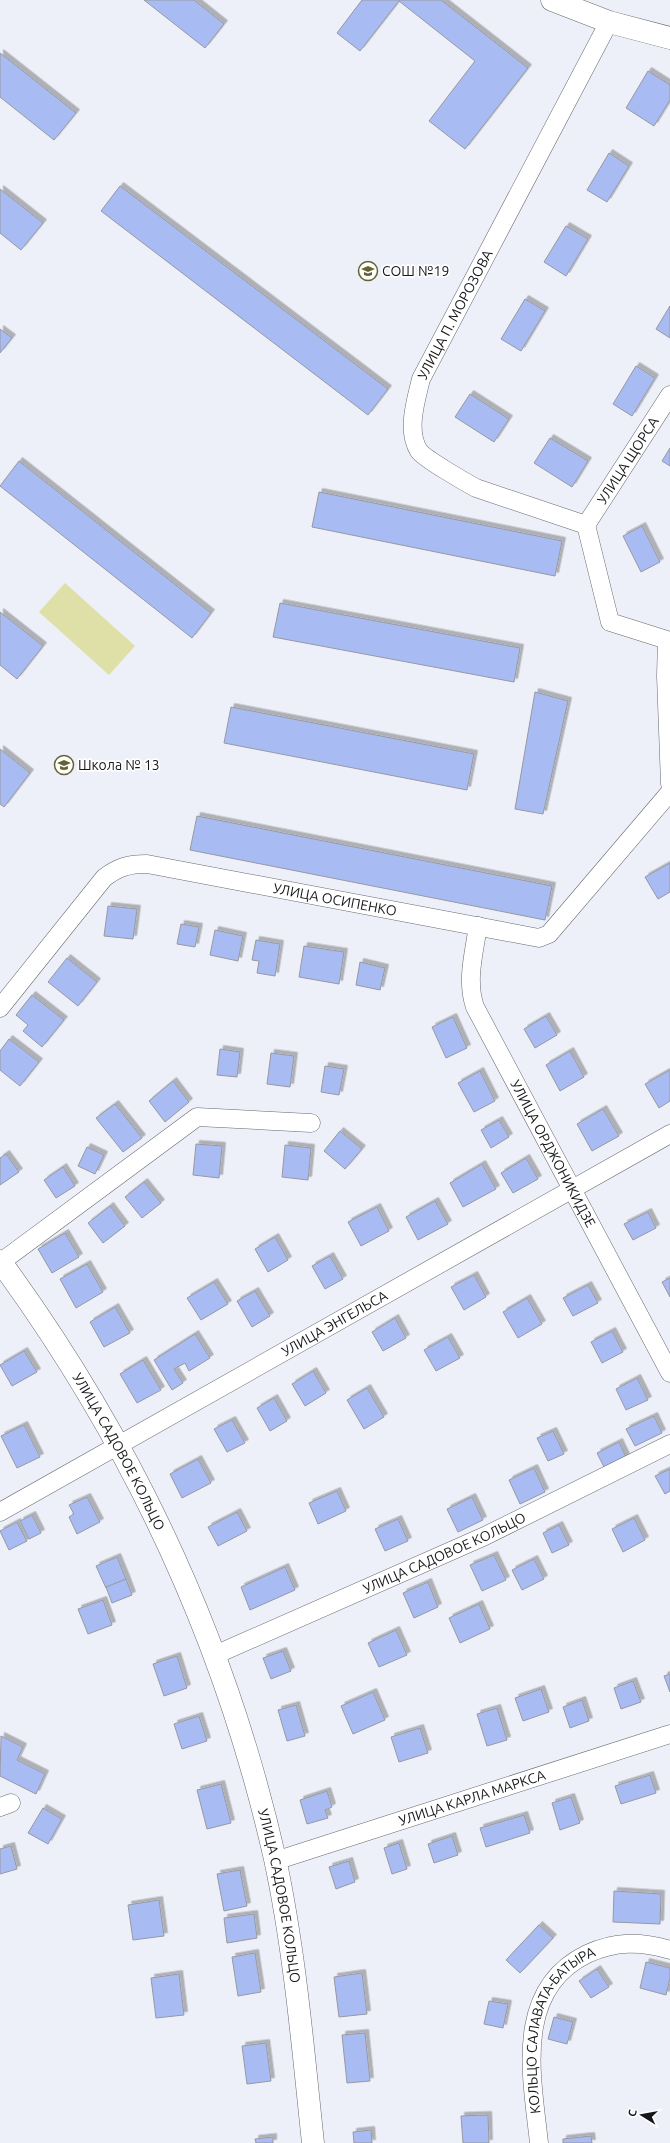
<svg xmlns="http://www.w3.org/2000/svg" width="670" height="2143" font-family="Ubuntu,sans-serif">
  <defs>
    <filter id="shadow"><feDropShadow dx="3.5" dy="-3.5" stdDeviation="0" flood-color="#0004"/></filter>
  </defs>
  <rect width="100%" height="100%" fill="#edf0f8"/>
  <polygon fill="#dee0a8" points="65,583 135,646 109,675 39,612"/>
  <g fill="#a8bbf3" stroke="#9799a1" filter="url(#shadow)">
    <polygon points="144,0 194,0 224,24 205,48"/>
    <polygon points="362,0 441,0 528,68 465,149 429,121 475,61 399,1 360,51 337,33"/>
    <polygon points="0,53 76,113 54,140 0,97"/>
    <polygon points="648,71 670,85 670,100 654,126 626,108"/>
    <polygon points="609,153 629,166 607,202 587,190"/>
    <polygon points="120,186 388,389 368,415 101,211"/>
    <polygon points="0,189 43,223 21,250 0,233"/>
    <polygon points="566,226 588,239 566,276 544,262"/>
    <polygon points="525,299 545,311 521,351 501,339"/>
    <polygon points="670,306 670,338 656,329"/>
    <polygon points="0,329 12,338 0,353"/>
    <polygon points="636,366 655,378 632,416 613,404"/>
    <polygon points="470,394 509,419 494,442 455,417"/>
    <polygon points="550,438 588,461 572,487 534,463"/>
    <polygon points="670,448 670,466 662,461"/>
    <polygon points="19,461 211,613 192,638 0,486"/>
    <polygon points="319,492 562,541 555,576 312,527"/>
    <polygon points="642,526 660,562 641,572 623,536"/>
    <polygon points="280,603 520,648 514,682 273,637"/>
    <polygon points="0,612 43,646 17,679 0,665"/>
    <polygon points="535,692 568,701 543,814 515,809"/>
    <polygon points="231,707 474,754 467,790 224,743"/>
    <polygon points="0,749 30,773 4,807 0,804"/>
    <polygon points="197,816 552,886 545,920 190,850"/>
    <polygon points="670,863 670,892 658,899 645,877"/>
    <polygon points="108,906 137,909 133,939 104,936"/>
    <polygon points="181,924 199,927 195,947 177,944"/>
    <polygon points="215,930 243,936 238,961 210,955"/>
    <polygon points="256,940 280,944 275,976 257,973 259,961 252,960"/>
    <polygon points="304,946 344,952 339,984 299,977"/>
    <polygon points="67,958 97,982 78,1006 48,982"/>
    <polygon points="360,962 385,968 380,990 356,985"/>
    <polygon points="32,995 64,1020 42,1047 23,1031 28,1025 16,1015"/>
    <polygon points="546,1016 557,1035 535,1048 524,1029"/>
    <polygon points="453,1017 467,1048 446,1058 432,1027"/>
    <polygon points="9,1039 39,1062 20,1086 0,1070 0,1051"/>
    <polygon points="220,1049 240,1052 237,1077 217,1075"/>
    <polygon points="570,1051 584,1077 560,1091 546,1065"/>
    <polygon points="271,1053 294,1056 290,1087 267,1084"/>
    <polygon points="325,1066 344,1069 339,1095 321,1092"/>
    <polygon points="670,1070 670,1101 659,1108 645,1084"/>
    <polygon points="480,1071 495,1101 474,1112 458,1083"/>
    <polygon points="173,1081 189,1102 165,1122 149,1101"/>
    <polygon points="115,1104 142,1138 123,1152 96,1118"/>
    <polygon points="603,1109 619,1136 592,1151 577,1124"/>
    <polygon points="499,1120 509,1137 491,1148 481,1130"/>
    <polygon points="340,1131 362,1149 345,1169 324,1151"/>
    <polygon points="196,1144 222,1146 219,1178 193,1175"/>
    <polygon points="285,1145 311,1148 308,1180 282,1177"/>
    <polygon points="87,1147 104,1155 95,1174 78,1166"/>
    <polygon points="6,1154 19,1172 0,1185 0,1158"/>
    <polygon points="526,1158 538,1179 513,1193 501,1173"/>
    <polygon points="482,1164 496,1189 463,1207 450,1183"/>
    <polygon points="63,1167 75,1186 56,1198 44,1180"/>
    <polygon points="144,1182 161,1203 142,1218 125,1197"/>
    <polygon points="435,1201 448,1224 418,1240 406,1217"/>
    <polygon points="110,1206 125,1226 103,1243 88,1223"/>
    <polygon points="377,1207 389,1231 361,1246 348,1222"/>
    <polygon points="648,1212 656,1228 633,1240 624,1224"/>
    <polygon points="65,1233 79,1257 52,1273 38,1249"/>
    <polygon points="275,1237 288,1260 268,1272 255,1249"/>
    <polygon points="330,1256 343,1279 325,1289 312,1266"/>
    <polygon points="87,1264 103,1292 76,1308 60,1279"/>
    <polygon points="474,1275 486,1297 464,1310 451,1287"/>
    <polygon points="670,1278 670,1297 662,1282"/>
    <polygon points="214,1282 228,1304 201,1320 187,1298"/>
    <polygon points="588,1285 598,1303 573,1316 563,1298"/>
    <polygon points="255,1291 270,1316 252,1327 237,1301"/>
    <polygon points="527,1298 542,1324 518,1338 503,1312"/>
    <polygon points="115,1307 130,1333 104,1347 90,1322"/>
    <polygon points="395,1318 406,1338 383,1351 372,1332"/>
    <polygon points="612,1331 623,1352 602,1363 591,1342"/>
    <polygon points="195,1334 210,1358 189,1371 185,1363 174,1369 183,1383 172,1390 154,1360"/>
    <polygon points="448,1337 460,1358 436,1371 424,1350"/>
    <polygon points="24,1351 37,1372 12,1386 0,1365"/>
    <polygon points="143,1360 161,1390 137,1403 120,1374"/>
    <polygon points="313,1371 326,1393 305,1406 292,1384"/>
    <polygon points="637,1378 648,1400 626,1410 616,1389"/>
    <polygon points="367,1388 384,1417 364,1429 347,1400"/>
    <polygon points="274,1398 287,1421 270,1431 257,1408"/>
    <polygon points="654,1416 662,1433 635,1446 626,1429"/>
    <polygon points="232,1420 245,1443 227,1452 214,1429"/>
    <polygon points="24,1425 40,1457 17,1468 1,1436"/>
    <polygon points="553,1431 564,1454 548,1461 537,1438"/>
    <polygon points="619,1442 626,1457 604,1467 597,1453"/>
    <polygon points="198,1459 211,1483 182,1498 170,1474"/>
    <polygon points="534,1468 545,1492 520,1504 509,1480"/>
    <polygon points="670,1469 670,1491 665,1494 655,1476"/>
    <polygon points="337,1491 346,1511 318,1524 309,1503"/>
    <polygon points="87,1497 100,1522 77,1534 69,1517 74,1514 69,1505"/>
    <polygon points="472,1497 483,1520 458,1532 447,1509"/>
    <polygon points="237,1512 247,1531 218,1546 208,1527"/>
    <polygon points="32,1515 41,1533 29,1539 20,1521"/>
    <polygon points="634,1518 645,1540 623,1552 612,1529"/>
    <polygon points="398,1519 408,1541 385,1551 375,1529"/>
    <polygon points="17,1522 27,1541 9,1550 0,1531"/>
    <polygon points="559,1525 569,1545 552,1553 543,1533"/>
    <polygon points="494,1555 506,1580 482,1591 470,1565"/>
    <polygon points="117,1557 126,1579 106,1588 96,1566"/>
    <polygon points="534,1559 544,1579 522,1590 512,1570"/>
    <polygon points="285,1567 295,1590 250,1610 241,1587"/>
    <polygon points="126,1579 132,1595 112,1603 106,1587"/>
    <polygon points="428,1582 438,1607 414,1618 403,1593"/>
    <polygon points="103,1600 112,1625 88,1634 78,1609"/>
    <polygon points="479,1604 490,1629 460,1643 449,1618"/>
    <polygon points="396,1630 407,1655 379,1667 368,1643"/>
    <polygon points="283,1651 291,1671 271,1679 263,1658"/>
    <polygon points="177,1656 187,1688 164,1696 153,1664"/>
    <polygon points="670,1674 670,1692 664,1676"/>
    <polygon points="633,1681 641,1702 621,1709 614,1688"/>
    <polygon points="541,1689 549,1712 523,1721 515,1698"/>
    <polygon points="373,1692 385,1720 353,1734 341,1706"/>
    <polygon points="582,1700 589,1721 570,1728 563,1707"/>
    <polygon points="296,1705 305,1736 287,1741 278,1710"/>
    <polygon points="497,1708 507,1740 487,1746 477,1714"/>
    <polygon points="199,1716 207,1741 182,1749 174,1724"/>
    <polygon points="420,1728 428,1753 399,1762 391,1737"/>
    <polygon points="1,1736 23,1747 17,1760 45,1774 36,1794 0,1776"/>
    <polygon points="650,1775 656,1793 621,1804 615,1786"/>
    <polygon points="221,1784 231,1823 207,1829 197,1790"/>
    <polygon points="327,1791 332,1807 325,1810 328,1818 307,1824 300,1800"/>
    <polygon points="571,1797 580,1823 560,1830 552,1803"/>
    <polygon points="43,1808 62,1819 48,1844 28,1833"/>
    <polygon points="524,1815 530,1833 486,1847 480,1828"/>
    <polygon points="452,1836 458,1855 434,1863 428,1844"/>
    <polygon points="399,1843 407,1869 392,1874 384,1848"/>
    <polygon points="11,1846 17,1869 0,1874 0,1849"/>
    <polygon points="349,1861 355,1882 336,1889 329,1867"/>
    <polygon points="240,1870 247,1906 224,1911 217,1874"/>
    <polygon points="614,1891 661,1894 660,1924 613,1922"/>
    <polygon points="159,1900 164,1936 133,1940 128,1905"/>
    <polygon points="254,1914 257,1938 227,1943 224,1918"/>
    <polygon points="539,1925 553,1938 520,1973 506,1960"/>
    <polygon points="255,1953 261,1992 238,1996 232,1957"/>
    <polygon points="646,1962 670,1968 670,1978 666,1995 640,1988"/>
    <polygon points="597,1969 609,1987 591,1998 579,1981"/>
    <polygon points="362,1973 367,2014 339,2017 334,1977"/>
    <polygon points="179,1974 184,2015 156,2018 151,1978"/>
    <polygon points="489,2001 508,2004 503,2028 484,2024"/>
    <polygon points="554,2017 573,2022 567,2044 548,2039"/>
    <polygon points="365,2033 370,2081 347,2083 342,2035"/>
    <polygon points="266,2043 271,2081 247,2084 242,2046"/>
    <polygon points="488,2115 489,2143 463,2143 461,2116"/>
    <polygon points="371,2130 372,2143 354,2143 353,2132"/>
    <polygon points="591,2136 592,2143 563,2143 563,2139"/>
    <polygon points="273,2137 273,2143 256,2143 255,2139"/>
  </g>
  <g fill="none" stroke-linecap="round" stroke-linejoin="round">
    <defs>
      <g id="street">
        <path id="s1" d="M586 525 476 488C465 482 425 459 419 451 406 431 416 400 421 379L609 22"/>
        <polyline points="586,525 610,622 667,640 666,676 670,784"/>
        <path id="s2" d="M586 525 670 395"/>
        <path id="s3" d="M478 926C474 953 466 981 475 1007L670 1373"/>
        <path id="s4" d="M0 1008 104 878C118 867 129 864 147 864L539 938 549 934 670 792"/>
        <polyline points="1,1262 197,1117 311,1123"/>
        <path id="s5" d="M0 1512 670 1134"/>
        <path id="s6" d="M215 1655 485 1536 670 1444"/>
        <polyline points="0,1807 11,1803"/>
        <path id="s7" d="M275 1861 670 1734"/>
        <path id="s8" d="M539 2143C532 2077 513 1990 587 1954 615 1941 641 1941 670 1950"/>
      </g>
      <g id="secondary">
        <polyline points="552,0 609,22 670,38"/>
        <path id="s9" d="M0 1261C132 1441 226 1642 275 1859 295 1952 303 2049 313 2143"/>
      </g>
    </defs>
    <use href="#street" stroke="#676970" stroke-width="19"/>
    <use href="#secondary" stroke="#676970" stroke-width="23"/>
    <use href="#street" stroke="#fff" stroke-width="18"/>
    <use href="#secondary" stroke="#fff" stroke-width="22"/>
  </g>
  <defs>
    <symbol id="school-ring" viewBox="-11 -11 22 22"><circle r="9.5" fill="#fff" stroke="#636431" stroke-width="1.5"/><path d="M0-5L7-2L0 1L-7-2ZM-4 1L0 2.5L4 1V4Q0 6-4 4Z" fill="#636431"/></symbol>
  </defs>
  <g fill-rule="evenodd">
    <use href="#school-ring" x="357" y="260" width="22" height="22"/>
    <use href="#school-ring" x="53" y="754" width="22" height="22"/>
  </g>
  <g text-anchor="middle" stroke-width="3.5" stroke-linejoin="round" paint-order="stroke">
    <g font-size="14" fill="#17181b" stroke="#fff" text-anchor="start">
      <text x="382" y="276">СОШ №19</text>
      <text x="78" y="770">Школа № 13</text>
    </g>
    <g font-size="14" fill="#17181b" stroke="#fff">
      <text dy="5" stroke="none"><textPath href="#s1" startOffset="331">УЛИЦА П. МОРОЗОВА</textPath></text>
      <text dy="5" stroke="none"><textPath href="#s2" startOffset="77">УЛИЦА ЩОРСА</textPath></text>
      <text dy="5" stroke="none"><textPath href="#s4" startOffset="404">УЛИЦА ОСИПЕНКО</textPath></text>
      <text dy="5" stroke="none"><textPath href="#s3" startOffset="248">УЛИЦА ОРДЖОНИКИДЗЕ</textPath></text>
      <text dy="5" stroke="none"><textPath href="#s5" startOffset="384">УЛИЦА ЭНГЕЛЬСА</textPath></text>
      <text dy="5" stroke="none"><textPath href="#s9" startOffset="225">УЛИЦА САДОВОЕ КОЛЬЦО</textPath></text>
      <text dy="5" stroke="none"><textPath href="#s6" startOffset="251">УЛИЦА САДОВОЕ КОЛЬЦО</textPath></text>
      <text dy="5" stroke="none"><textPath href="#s7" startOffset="207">УЛИЦА КАРЛА МАРКСА</textPath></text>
      <text dy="5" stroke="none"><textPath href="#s9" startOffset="700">УЛИЦА САДОВОЕ КОЛЬЦО</textPath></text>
      <text dy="5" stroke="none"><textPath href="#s8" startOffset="124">КОЛЬЦО САЛАВАТА-БАТЫРА</textPath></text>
    </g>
  </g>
  <g transform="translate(642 2115) rotate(281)" stroke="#ffffff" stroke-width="3" paint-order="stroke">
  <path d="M0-3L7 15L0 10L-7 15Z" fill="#17181b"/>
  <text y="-6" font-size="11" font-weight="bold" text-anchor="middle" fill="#17181b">С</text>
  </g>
</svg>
